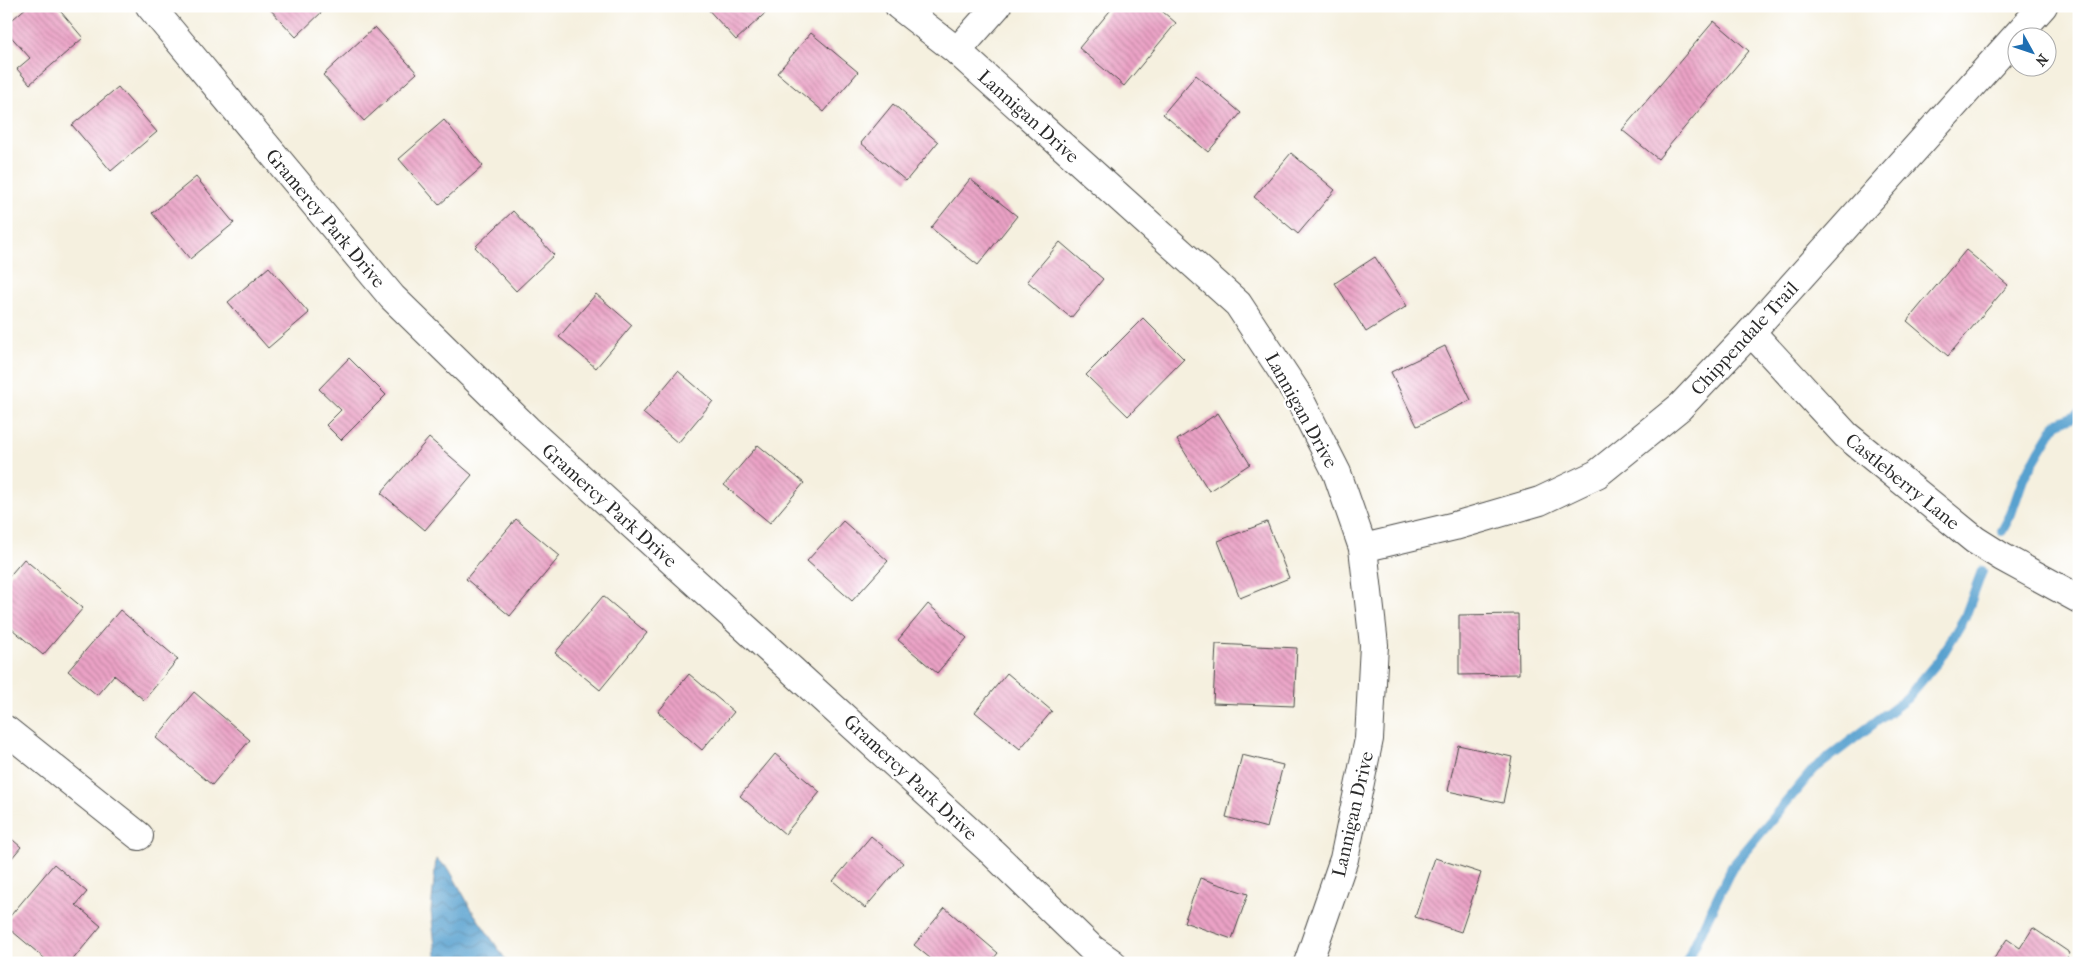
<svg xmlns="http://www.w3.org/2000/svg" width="2085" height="969" font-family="'IM FELL French Canon',serif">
  <defs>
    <pattern id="water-waves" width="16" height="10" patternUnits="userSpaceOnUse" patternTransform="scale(1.25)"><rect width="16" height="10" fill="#59a1cf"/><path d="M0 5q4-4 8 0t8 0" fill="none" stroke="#4a83a8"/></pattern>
    <pattern id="building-back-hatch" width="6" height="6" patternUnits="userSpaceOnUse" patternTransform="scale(1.25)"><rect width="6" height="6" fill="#eba2c6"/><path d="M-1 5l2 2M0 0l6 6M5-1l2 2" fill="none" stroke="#bf84a1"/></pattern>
  </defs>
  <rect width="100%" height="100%" fill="#fff"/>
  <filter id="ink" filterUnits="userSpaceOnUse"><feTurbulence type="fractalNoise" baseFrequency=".02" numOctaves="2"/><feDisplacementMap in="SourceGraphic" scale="10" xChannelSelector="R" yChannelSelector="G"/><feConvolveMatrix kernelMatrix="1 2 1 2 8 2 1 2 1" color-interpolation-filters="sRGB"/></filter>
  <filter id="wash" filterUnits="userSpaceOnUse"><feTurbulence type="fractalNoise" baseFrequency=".0096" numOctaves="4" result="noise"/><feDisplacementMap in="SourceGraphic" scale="20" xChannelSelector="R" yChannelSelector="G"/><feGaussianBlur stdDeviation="1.12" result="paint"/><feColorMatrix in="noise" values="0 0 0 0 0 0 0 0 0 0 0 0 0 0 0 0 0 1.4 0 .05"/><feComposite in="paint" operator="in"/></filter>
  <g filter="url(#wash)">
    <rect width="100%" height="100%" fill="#f5f0df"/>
    <polygon fill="url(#water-waves)" stroke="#42667d" points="436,859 449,869 473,912 508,963 437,963 431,911"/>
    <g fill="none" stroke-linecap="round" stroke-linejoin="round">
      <g stroke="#59a1cf" stroke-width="10">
        <polyline points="2002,531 2011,514 2023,479 2056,424 2079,414"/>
        <polyline points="1686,963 1732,867 1814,769 1907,698 1939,660 1965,617 1982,571"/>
      </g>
    </g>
    <g id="blocks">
      <g fill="url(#building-back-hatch)">
        <polygon points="28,6 56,6 83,38 30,84 17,69 30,58 6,31 6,25"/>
        <polygon points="267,6 328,6 296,37"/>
        <polygon points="705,6 773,6 736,40"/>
        <polygon points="1114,6 1156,6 1176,23 1124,86 1079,48"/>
        <polygon points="1714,21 1749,51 1658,159 1622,130"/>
        <polygon points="375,27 417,73 364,121 323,75"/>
        <polygon points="811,33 858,72 824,112 777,73"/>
        <polygon points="1196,75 1241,113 1208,152 1163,114"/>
        <polygon points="118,87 157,132 111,171 72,125"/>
        <polygon points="893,104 938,142 906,181 861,143"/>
        <polygon points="444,120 483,166 439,205 399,159"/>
        <polygon points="1291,153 1335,190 1298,234 1254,197"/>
        <polygon points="196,177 234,223 190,259 152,213"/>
        <polygon points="970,179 1017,216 978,265 931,228"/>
        <polygon points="513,211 554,255 516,291 475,247"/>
        <polygon points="1060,242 1103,279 1071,318 1027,281"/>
        <polygon points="1966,250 2008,285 1948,356 1907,321"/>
        <polygon points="1375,257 1407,306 1366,332 1335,283"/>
        <polygon points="269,267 309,313 268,348 228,302"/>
        <polygon points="596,294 632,325 596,368 559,337"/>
        <polygon points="1143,318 1184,359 1128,416 1086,375"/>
        <polygon points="1445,346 1471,400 1417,426 1391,372"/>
        <polygon points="349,358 386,395 341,440 326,425 341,410 319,389"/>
        <polygon points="678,371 713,401 678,443 643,413"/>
        <polygon points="1218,413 1250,464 1209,491 1177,440"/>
        <polygon points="429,438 472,475 425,530 381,493"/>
        <polygon points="758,445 804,483 770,523 724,485"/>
        <polygon points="516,519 560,556 510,616 466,579"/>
        <polygon points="843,521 888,561 852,601 807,561"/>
        <polygon points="1267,522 1289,578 1240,598 1218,541"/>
        <polygon points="24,559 83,608 43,655 6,624 6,580"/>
        <polygon points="603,596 647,633 600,690 555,653"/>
        <polygon points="928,604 967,638 937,673 898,640"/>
        <polygon points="120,610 178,659 144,700 114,675 97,695 68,671"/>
        <polygon points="1518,614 1519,674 1459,675 1459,615"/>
        <polygon points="1216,644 1297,648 1294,706 1213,703"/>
        <polygon points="1007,673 1052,711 1020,749 975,712"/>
        <polygon points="689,674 734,712 702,750 658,712"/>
        <polygon points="194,692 250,740 212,785 156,738"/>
        <polygon points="1458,745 1512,757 1503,803 1448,791"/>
        <polygon points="775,754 820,792 785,834 740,796"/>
        <polygon points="1242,755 1283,765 1267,828 1226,817"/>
        <polygon points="6,834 21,847 6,865"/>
        <polygon points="871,836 903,863 865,908 833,881"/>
        <polygon points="1435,858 1481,873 1461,932 1415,917"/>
        <polygon points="54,864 87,892 76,905 101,926 70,963 50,963 6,926 6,921"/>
        <polygon points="1200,878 1248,894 1232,939 1184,922"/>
        <polygon points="945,908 998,953 990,963 936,963 914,945"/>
        <polygon points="2033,928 2070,953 2064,963 1991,963 2007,939 2020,948"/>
      </g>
    </g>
  </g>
  <g filter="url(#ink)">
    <use href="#blocks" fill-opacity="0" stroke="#494946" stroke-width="1"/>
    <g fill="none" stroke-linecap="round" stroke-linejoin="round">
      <defs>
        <g id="street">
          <polyline points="150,6 392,297 527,429 993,853 1092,949 1112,963"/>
          <polyline points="899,6 957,51 1238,304 1296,392 1337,473 1363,548 1374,645 1369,739 1344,859 1308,963"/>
          <polyline points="957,51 997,6"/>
          <polyline points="1751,332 1846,435 1975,540 2002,557 2079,599"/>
          <polyline points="1363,548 1455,526 1540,501 1597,474 1680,407 1751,332 2043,6"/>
          <polyline points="6,730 139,836"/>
        </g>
      </defs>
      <use href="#street" stroke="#494946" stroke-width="30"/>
      <use href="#street" stroke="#fff" stroke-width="28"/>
    </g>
  </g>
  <g text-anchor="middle" stroke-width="5" stroke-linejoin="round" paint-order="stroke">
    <g font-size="19" fill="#2b2b2b" stroke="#fff">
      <text transform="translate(1029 116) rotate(42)" y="7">Lannigan Drive</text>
      <text transform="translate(326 218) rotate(50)" y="7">Gramercy Park Drive</text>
      <text transform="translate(1744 338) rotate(-47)" y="7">Chippendale Trail</text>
      <text transform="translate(1302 410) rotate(61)" y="7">Lannigan Drive</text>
      <text transform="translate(1903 481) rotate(39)" y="7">Castleberry Lane</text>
      <text transform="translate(610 505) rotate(42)" y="7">Gramercy Park Drive</text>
      <text transform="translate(911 777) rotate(43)" y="7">Gramercy Park Drive</text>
      <text transform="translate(1352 814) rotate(-77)" y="7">Lannigan Drive</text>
    </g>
  </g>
  <rect width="2085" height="969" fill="none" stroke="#fff" stroke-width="25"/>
  <g transform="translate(2032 52) rotate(130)"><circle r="24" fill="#ffffff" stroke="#aaaaaa"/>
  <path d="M0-4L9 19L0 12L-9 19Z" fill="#1f6fb2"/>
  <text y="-8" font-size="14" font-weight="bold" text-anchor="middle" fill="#2b2b2b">N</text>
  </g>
</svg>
